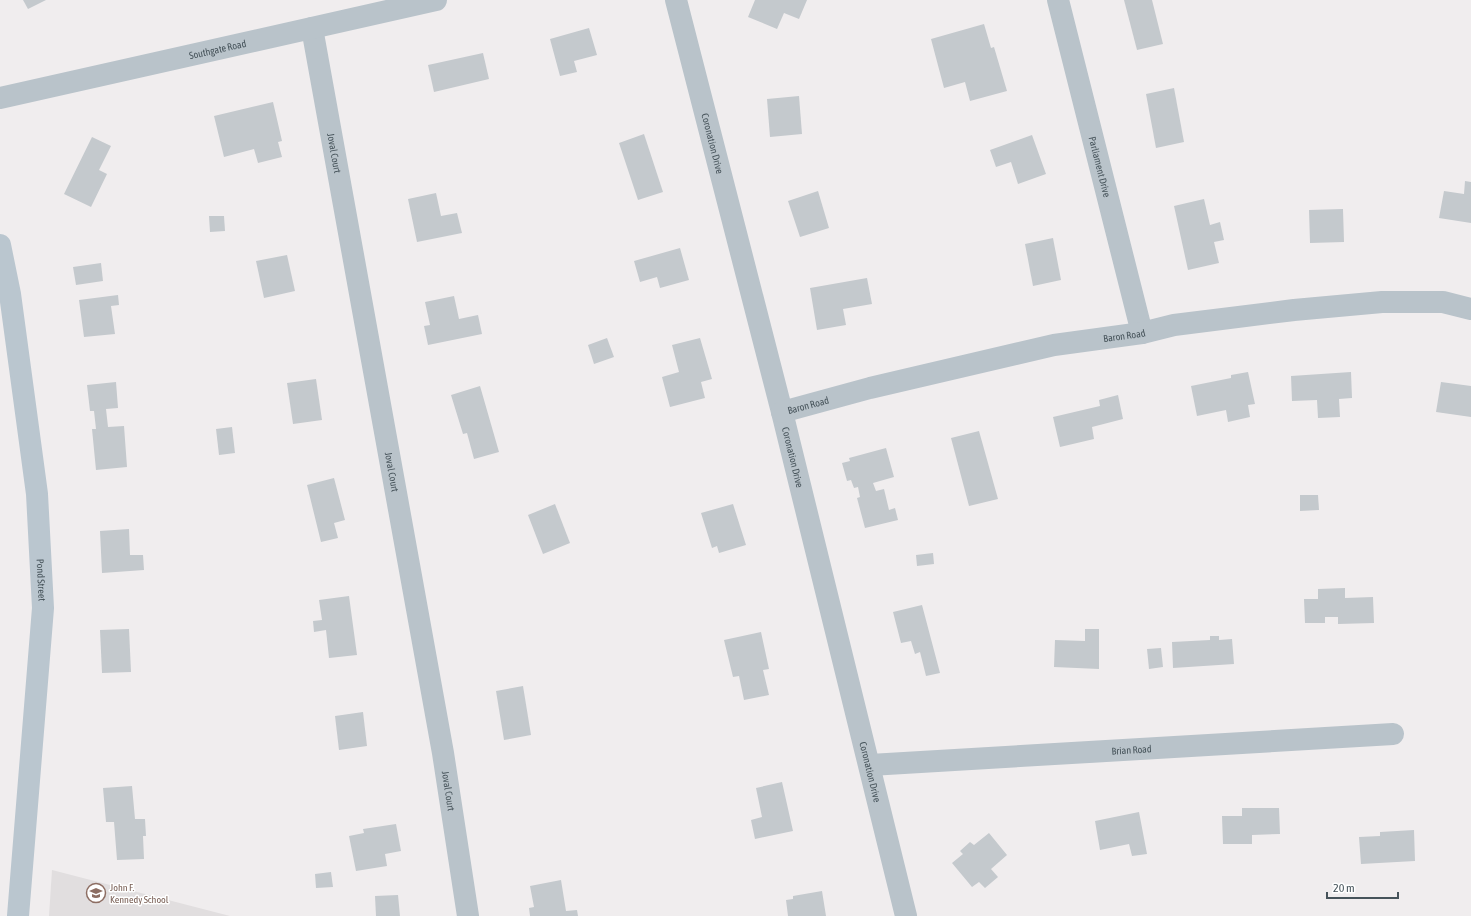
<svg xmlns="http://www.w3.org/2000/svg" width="1471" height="916" font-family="'Asap Condensed',sans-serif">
  <rect width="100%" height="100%" fill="#f0edee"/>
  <polygon fill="#e1dedf" points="52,870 230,916 49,916"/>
  <g fill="#c4c9cd">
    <polygon points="23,0 46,0 28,9"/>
    <polygon points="755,0 807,0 799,19 784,13 777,29 748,17"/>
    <polygon points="1124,0 1152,0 1163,44 1137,50"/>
    <polygon points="984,24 991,48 994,47 1007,91 970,101 965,82 944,88 931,39"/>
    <polygon points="589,28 597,55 574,61 577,72 560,76 550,39"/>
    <polygon points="483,53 489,79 434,92 428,65"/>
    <polygon points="1174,88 1184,142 1156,148 1146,94"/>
    <polygon points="799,96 802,134 770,137 767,99"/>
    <polygon points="273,102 282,141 278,142 282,157 258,163 254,149 224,157 214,116"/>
    <polygon points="644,134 663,192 638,200 619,143"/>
    <polygon points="1032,135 1046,174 1018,184 1011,162 996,167 990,150"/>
    <polygon points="92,137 111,146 99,170 107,174 91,207 64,194"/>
    <polygon points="1465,181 1471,182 1471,223 1439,218 1444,191 1464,194"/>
    <polygon points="818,191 829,228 800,237 788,201"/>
    <polygon points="436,193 441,216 457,213 462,233 417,242 408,199"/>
    <polygon points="1204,199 1210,225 1220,222 1224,240 1214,242 1219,263 1188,270 1174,206"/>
    <polygon points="1343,209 1344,242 1310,243 1309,210"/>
    <polygon points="209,216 224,216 225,231 210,232"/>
    <polygon points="1053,238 1061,280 1033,286 1025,244"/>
    <polygon points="680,248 689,280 660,288 657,277 640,282 634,261"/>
    <polygon points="287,255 295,291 264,298 256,261"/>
    <polygon points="101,263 103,281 76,285 73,267"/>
    <polygon points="867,278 872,304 843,309 846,325 817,330 810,288"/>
    <polygon points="118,295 119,305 111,306 115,334 84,337 79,300"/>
    <polygon points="454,296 459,319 478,315 482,334 428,345 424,326 430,325 425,302"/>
    <polygon points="607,338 614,357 594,364 588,345"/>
    <polygon points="700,338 712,379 701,382 705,398 670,407 662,377 679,372 672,345"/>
    <polygon points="1248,372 1255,404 1248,405 1250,417 1228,422 1226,410 1197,416 1191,386 1231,378 1231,375"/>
    <polygon points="1351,372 1352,398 1339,399 1340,417 1318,418 1317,400 1292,401 1291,376"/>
    <polygon points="316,379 322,420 293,424 287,383"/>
    <polygon points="116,382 118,408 106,409 108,427 124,426 127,467 96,470 92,429 96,429 94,411 90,411 87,385"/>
    <polygon points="1441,382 1471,386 1471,417 1436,412"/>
    <polygon points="480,386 499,452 474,459 467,433 463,434 451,395"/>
    <polygon points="1118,395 1123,419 1092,427 1094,439 1060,447 1053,417 1100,406 1099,400"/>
    <polygon points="232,427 235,453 219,455 216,429"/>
    <polygon points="979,431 998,499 969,506 951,438"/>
    <polygon points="886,448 894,477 873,483 876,491 884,489 889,510 895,508 898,520 865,528 857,498 860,497 858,487 854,488 851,480 847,481 842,463 850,461 849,458"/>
    <polygon points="334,478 345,520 334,523 338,538 321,542 307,485"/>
    <polygon points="1300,495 1318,495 1319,510 1300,511"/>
    <polygon points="555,504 570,543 543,554 528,515"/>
    <polygon points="733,504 746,545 719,553 717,546 712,548 701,513"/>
    <polygon points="129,529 130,555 143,555 144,570 102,573 100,531"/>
    <polygon points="933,553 934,564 917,566 916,555"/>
    <polygon points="1345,588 1345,598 1373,597 1374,623 1338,624 1338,617 1325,617 1325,623 1305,623 1304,599 1318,599 1318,589"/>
    <polygon points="349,596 357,655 329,658 326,630 314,632 313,621 322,620 319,600"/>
    <polygon points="922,605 940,673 926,676 920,652 915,654 911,641 901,643 893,612"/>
    <polygon points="129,629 131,672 102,673 100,630"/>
    <polygon points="1085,629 1099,629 1099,669 1054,667 1055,640 1085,641"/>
    <polygon points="761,632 769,669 763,670 769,695 744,700 739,676 733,677 724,640"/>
    <polygon points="1210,636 1219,636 1219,640 1232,639 1234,664 1173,668 1172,642 1210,640"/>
    <polygon points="1161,648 1163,667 1149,669 1147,649"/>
    <polygon points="523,686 531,735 504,740 496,691"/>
    <polygon points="363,712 367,746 339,750 335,716"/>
    <polygon points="782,782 793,831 755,839 751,820 762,817 756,788"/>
    <polygon points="132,786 135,819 145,819 146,836 143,836 144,859 117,860 114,822 106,822 103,788"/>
    <polygon points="1242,808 1279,808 1280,834 1252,835 1252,844 1223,844 1222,816 1242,816"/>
    <polygon points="1139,812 1147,854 1132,856 1129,844 1100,850 1095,821"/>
    <polygon points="396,824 401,851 385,854 387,866 356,871 349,836 364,833 363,829"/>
    <polygon points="1414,830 1415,861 1361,864 1359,837 1380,836 1380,832"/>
    <polygon points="989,833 1007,855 991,869 998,877 985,888 979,882 972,887 952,863 963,854 960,851 970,842 974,845"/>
    <polygon points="331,872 333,887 316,888 315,874"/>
    <polygon points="561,880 566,911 577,910 578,916 530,916 529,908 534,907 530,886"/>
    <polygon points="822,891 826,916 788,916 786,900 793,899 793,896"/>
    <polygon points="398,895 400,916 376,916 375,896"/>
  </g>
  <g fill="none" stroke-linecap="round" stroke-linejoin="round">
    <g stroke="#b9c3ca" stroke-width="22">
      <path id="s1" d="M676 0 782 412 906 916"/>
      <path id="s2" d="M1058 0 1142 333"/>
      <path id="s3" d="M312 28 443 753 468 916"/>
      <path id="s4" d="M0 98 436 0"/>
      <path id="s5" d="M782 412 870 388 1054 345 1142 333 1174 325 1294 310 1382 302H1443L1471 309"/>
      <path id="s6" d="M870 765 1393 734"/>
    </g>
    <path stroke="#bac6cf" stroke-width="22" id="s7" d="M0 245 10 294 37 494 43 608 18 916"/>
  </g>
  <defs>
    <symbol id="school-ring" viewBox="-11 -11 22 22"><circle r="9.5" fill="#fff" stroke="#8d6e63" stroke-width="1.5"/><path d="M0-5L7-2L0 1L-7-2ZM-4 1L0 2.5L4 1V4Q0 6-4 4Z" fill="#8d6e63"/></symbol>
  </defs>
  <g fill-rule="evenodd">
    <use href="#school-ring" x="85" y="882" width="22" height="22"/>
  </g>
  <g text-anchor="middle" stroke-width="3" stroke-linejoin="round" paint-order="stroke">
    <g font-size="10" fill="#46535a" stroke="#fff">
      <text dy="4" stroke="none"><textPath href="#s4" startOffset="223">Southgate Road</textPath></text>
      <text dy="4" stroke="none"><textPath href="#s1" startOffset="148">Coronation Drive</textPath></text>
      <text dy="4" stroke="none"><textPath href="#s3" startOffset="127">Joval Court</textPath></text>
      <text dy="4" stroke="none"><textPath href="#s2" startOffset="172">Parliament Drive</textPath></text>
      <text dy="4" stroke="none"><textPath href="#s5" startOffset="351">Baron Road</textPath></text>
      <text dy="4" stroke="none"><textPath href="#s5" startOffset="27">Baron Road</textPath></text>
      <text dy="4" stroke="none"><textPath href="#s1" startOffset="472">Coronation Drive</textPath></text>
      <text dy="4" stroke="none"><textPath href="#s3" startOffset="451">Joval Court</textPath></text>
      <text dy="4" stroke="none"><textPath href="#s7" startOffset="338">Pond Street</textPath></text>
      <text dy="4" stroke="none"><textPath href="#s6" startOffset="262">Brian Road</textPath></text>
      <text dy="4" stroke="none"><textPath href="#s1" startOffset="796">Coronation Drive</textPath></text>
      <text dy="4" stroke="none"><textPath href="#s3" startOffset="775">Joval Court</textPath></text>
    </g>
    <g font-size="10" fill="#785e54" stroke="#fff" text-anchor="start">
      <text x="110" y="891">John F.<tspan x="110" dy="12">Kennedy School</tspan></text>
    </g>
  </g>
  <path d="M1327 892v6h71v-6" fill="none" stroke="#46535a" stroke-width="2"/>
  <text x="1333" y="892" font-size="12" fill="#46535a" stroke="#ffffff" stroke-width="3" paint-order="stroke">20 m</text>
</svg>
